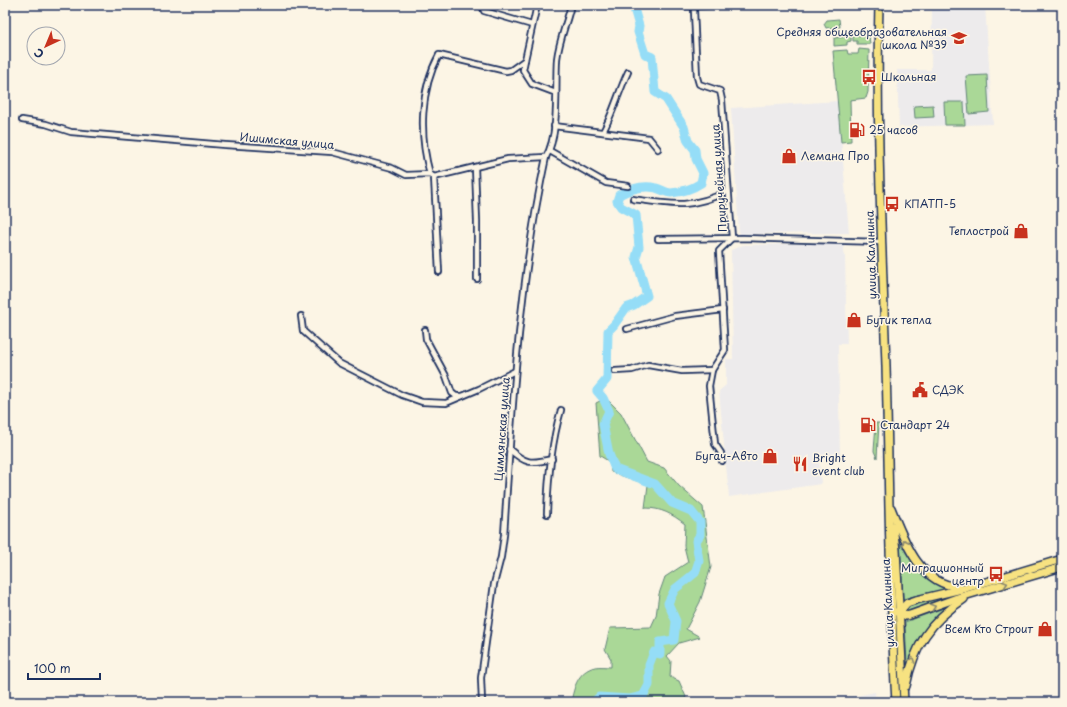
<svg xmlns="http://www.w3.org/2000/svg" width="1067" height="707" font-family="'Playpen Sans',sans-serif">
  <rect width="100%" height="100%" fill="#fcf5e5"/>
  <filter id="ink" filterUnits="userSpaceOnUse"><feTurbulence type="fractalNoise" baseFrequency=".025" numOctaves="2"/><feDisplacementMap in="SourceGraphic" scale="8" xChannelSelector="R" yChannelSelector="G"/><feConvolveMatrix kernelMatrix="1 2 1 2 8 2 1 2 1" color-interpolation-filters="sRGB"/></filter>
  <g filter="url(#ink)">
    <g fill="#edebec">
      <polygon points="932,5 985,5 993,124 899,127 897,70 931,70"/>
      <polygon points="838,101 849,233 739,234 731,108"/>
      <polygon points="843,243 845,257 847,344 838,344 840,458 819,459 821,484 729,497 719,391 726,385 726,359 733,359 731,250 743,245"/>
      <polygon points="875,692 876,702 830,702"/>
    </g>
    <g fill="#aad897" stroke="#62847a">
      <polygon points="839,19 840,27 826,28 824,24 827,20"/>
      <polygon points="853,35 869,36 870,44 857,44 857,41 853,41"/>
      <polygon points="851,36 851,41 847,42 847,45 834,46 834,38"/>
      <polygon points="859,49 869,50 868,92 866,98 850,100 851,141 841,142 833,51 847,50 848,54 858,54"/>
      <polygon points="987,75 989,112 969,114 966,76"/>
      <polygon points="944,102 964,102 965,125 945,125"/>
      <polygon points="933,105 934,117 915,118 914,106"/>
      <path d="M606 398 621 413 647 462 664 468 679 486 703 507 711 567 700 602 686 629 700 637 679 643 667 656 671 661 670 677 679 681 686 697 683 702H571C574 687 578 671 595 667 600 666 606 667 611 667V659L605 649 610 628 651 627 656 616 659 594 665 577 688 562 684 546 685 524C672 514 661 508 645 508L648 485 611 472 610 462 600 456 596 403Z"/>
      <polygon points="876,423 879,423 877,458 874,451"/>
      <path d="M900 543C912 564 923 579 945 589L903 599Z"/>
      <polygon points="963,592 908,611 906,610 908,606"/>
      <polygon points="944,608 918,639 907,663 905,622"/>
    </g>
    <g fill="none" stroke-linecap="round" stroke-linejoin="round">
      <path stroke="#95ddf7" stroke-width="9" d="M594 702 599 697 630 699 643 696 649 685V665L654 652 660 654V642L674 640 676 621 668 603 675 589 695 573 699 561 696 541 700 535V522L691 511 672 503 655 484 615 469 609 454 603 424 609 411 603 398 597 391 607 379 608 331 614 325 626 308 634 305 647 296 636 257 639 247 636 215 621 207 617 201 619 195C630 189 644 185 656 188 661 189 666 193 671 193 682 192 692 189 701 183L703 173 696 159 695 150 688 141 684 127 666 99 655 92 652 57 645 54 638 32 639 26 633 5"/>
      <defs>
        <g id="minor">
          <polyline points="482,5 484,11 532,25"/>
          <polyline points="709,5 695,6 694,10 697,77 699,84 720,91 722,100 732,238 719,251 725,350 712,370 709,386 715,444 721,453 722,461"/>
          <polyline points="660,6 695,6"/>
          <polyline points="525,60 537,5"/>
          <polyline points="22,120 46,124 71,132 225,145 332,152 392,168 406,175 430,174 434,177 508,159 546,157"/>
          <polyline points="554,126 649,138 658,149"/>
          <path d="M603 132C613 113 619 91 628 72"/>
          <polyline points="550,151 606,183 628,186"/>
          <polyline points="475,167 477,221 477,279"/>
          <path d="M430 174C419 135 420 90 439 55L506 71 511 70 525 60 523 70 532 84 556 93"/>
          <polyline points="434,177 439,272"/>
          <path d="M633 199C673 205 691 209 728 191"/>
          <polyline points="658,239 743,238 881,242"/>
          <polyline points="301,316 303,331 339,363 402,395 422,402 446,403 479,389 515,371"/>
          <polyline points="627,329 675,316 723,310"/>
          <polyline points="425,330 426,339 446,376 452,393 456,396 462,396"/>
          <polyline points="615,371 632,370 648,365 682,371 712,370"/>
          <path d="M509 449C526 464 530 464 552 459"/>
          <path d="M547 514C548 479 551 444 561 410"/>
          <path d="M482 702 481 678 494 584 501 557 504 535C512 409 519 282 546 157 560 132 555 88 557 59 559 41 567 22 571 5"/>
        </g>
        <g id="primary">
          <path d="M879 5C876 125 882 245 886 366 889 478 889 590 896 702"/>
          <path d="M891 508C904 540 919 584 959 587"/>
          <polyline points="893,526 896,550 904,702"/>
          <polyline points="900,611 907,603 916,600 966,588 1062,559"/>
          <polyline points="896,612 900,611 906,616 910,615 957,598 1062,567"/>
          <path d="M906 686C914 646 930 621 964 599"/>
        </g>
      </defs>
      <use href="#minor" stroke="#1b2f5e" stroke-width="8"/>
      <use href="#primary" stroke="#1b2f5e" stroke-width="10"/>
      <use href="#minor" stroke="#fcf5e5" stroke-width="4.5"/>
      <use href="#primary" stroke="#f7e281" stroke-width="7"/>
    </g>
    <defs><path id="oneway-chevron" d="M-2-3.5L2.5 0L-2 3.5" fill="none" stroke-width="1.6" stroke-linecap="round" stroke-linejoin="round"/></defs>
    <g stroke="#898870">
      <use href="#oneway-chevron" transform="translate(905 542) rotate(-116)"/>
      <use href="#oneway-chevron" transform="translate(1005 584) rotate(-17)"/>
      <use href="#oneway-chevron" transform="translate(933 607) rotate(-19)"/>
      <use href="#oneway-chevron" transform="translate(912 660) rotate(-70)"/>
    </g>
  </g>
  <defs>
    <symbol id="school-bare" viewBox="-9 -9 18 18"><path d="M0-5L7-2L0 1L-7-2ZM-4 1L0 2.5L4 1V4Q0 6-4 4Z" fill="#c8321e" stroke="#fcf5e5" stroke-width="2.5" paint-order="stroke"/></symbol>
    <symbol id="bus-bare" viewBox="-9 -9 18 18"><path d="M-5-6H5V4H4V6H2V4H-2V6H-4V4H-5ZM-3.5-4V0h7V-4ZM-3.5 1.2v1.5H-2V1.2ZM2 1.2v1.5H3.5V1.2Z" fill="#c8321e" stroke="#fcf5e5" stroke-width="2.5" paint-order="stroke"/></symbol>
    <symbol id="fuel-bare" viewBox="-9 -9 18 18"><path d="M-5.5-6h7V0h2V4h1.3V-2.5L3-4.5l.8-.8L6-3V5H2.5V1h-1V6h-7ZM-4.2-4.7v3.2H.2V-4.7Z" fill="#c8321e" stroke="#fcf5e5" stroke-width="2.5" paint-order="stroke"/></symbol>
    <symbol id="shop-bare" viewBox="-9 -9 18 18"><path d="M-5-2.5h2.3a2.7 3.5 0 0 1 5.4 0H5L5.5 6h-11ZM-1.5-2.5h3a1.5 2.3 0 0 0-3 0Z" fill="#c8321e" stroke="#fcf5e5" stroke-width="2.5" paint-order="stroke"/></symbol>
    <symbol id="civic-bare" viewBox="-9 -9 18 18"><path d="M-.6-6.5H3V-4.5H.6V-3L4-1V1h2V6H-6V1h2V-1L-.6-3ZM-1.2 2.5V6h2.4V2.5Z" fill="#c8321e" stroke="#fcf5e5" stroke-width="2.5" paint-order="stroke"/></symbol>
    <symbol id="restaurant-bare" viewBox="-9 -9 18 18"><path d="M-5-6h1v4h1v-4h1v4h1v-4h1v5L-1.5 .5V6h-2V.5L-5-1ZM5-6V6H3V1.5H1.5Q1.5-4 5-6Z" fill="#c8321e" stroke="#fcf5e5" stroke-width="2.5" paint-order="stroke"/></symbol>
  </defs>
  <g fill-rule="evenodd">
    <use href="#school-bare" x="948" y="27" width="22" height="22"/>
    <use href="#bus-bare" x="858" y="66" width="22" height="22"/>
    <use href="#fuel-bare" x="846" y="119" width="22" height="22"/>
    <use href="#shop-bare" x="778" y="145" width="22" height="22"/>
    <use href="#bus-bare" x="881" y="193" width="22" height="22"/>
    <use href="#shop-bare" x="1010" y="220" width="22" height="22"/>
    <use href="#shop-bare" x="843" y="309" width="22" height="22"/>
    <use href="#civic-bare" x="909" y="379" width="22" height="22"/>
    <use href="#fuel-bare" x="857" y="414" width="22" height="22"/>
    <use href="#shop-bare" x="759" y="445" width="22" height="22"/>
    <use href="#restaurant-bare" x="789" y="453" width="22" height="22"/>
    <use href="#bus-bare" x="985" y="563" width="22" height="22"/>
    <use href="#shop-bare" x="1034" y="618" width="22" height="22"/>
  </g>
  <g text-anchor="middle" stroke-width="3" stroke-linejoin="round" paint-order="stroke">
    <g font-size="11" fill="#1b2f5e" stroke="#fcf5e5" text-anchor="start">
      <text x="947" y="36" text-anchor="end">Средняя общеобразовательная<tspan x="947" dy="13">школа №39</tspan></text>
      <text x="881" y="81">Школьная</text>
      <text x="869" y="134">25 часов</text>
      <text x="801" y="160">Лемана Про</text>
      <text x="904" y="208">КПАТП-5</text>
      <text x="1009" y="235" text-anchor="end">Теплострой</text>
      <text x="866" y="324">Бутик тепла</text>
      <text x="932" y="394">СДЭК</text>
      <text x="880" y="429">Стандарт 24</text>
      <text x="758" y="460" text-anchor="end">Бугач-Авто</text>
      <text x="812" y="462">Bright<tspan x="812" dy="13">event club</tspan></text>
      <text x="984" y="572" text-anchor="end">Миграционный<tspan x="984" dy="13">центр</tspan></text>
      <text x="1033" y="633" text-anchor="end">Всем Кто Строит</text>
    </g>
    <g font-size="11" fill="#1b2f5e" stroke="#fcf5e5">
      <text transform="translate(287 141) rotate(5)" y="4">Ишимская улица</text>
      <text transform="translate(719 178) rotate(-94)" y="4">Приручейная улица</text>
      <text transform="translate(871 255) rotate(-92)" y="4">улица Калинина</text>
      <text transform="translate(502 429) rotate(-86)" y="4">Цимлянская улица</text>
      <text transform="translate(888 603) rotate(-93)" y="4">улица Калинина</text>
    </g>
  </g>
  <rect width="1067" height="707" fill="none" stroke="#fcf5e5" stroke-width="20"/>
  <rect x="10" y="10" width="1047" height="687" fill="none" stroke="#1b2f5e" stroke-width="1.5" filter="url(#ink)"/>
  <g transform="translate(46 46) rotate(224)"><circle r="19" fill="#fcf5e5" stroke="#a2a6af"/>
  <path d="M0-3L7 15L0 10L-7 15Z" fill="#c8321e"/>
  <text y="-6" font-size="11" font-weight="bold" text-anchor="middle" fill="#1b2f5e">С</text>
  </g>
  <path d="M28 673v6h72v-6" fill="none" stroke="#1b2f5e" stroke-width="2"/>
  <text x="34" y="673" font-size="12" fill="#1b2f5e" stroke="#fcf5e5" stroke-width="3" paint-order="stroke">100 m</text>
</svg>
